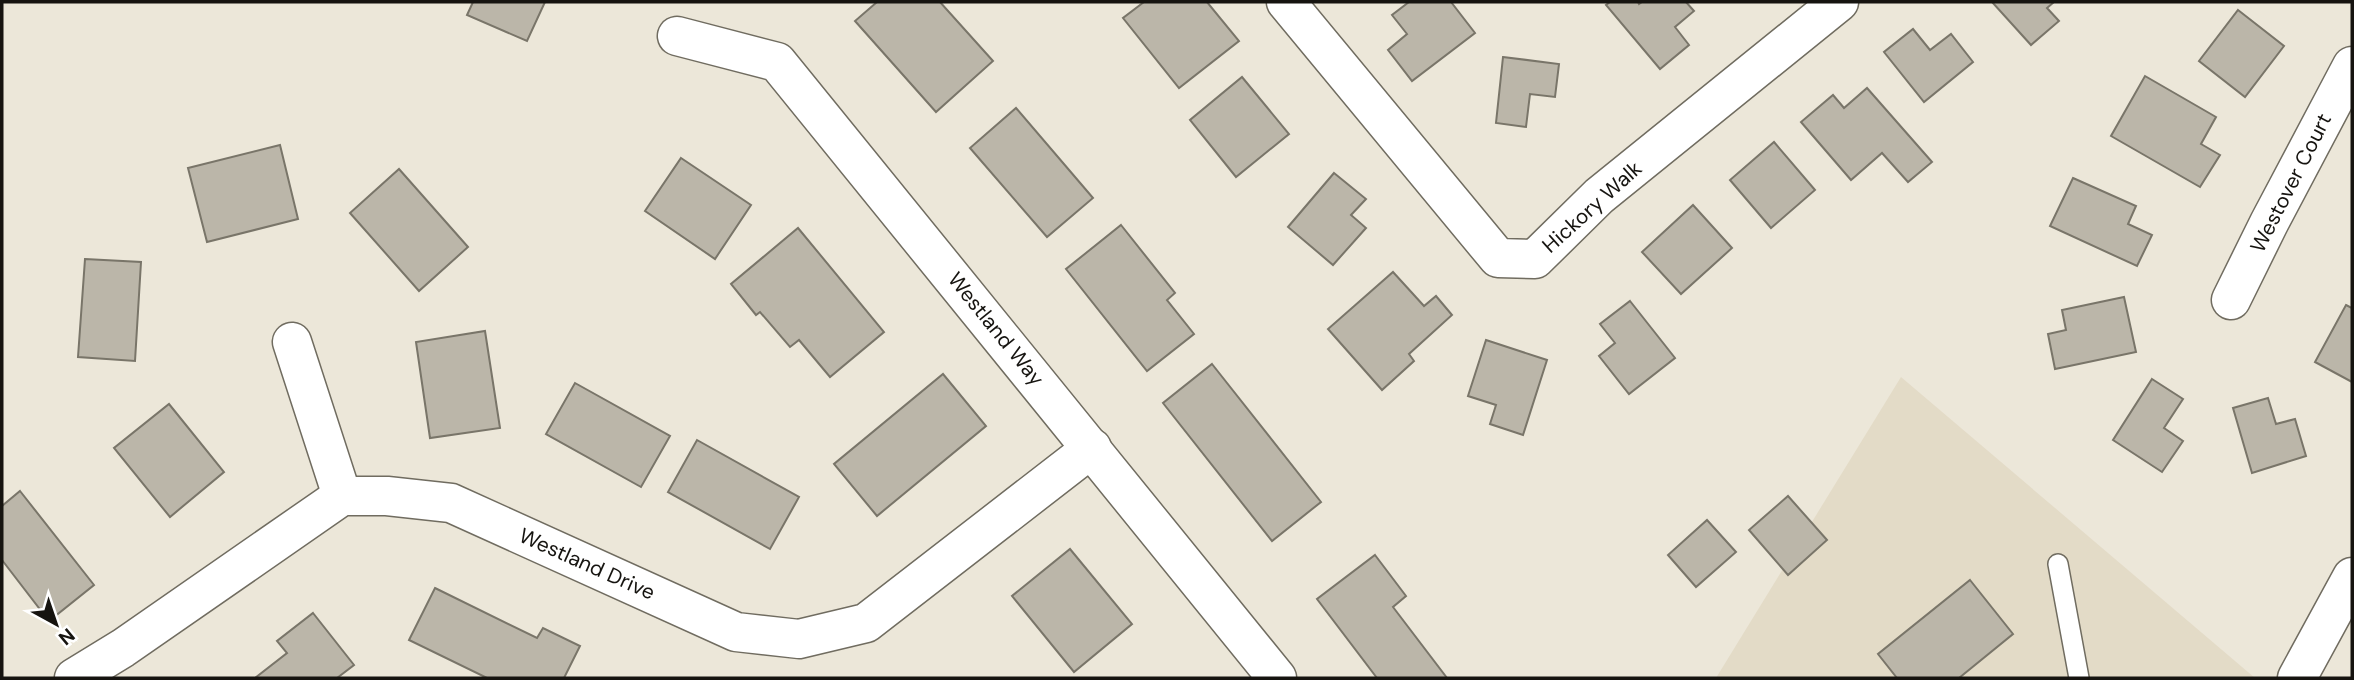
<svg xmlns="http://www.w3.org/2000/svg" width="2354" height="680" font-family="'DM Sans',sans-serif">
  <rect width="100%" height="100%" fill="#ece7d9"/>
  <polygon fill="#e3dbc7" points="1901,377 2255,678 1716,678"/>
  <g fill="#bbb6a9" stroke="#797569" stroke-width="2">
    <polygon points="473,2 545,2 527,41 467,15"/>
    <polygon points="877,2 940,2 993,61 936,112 855,21"/>
    <polygon points="1144,2 1207,2 1239,41 1179,88 1123,18"/>
    <polygon points="1409,2 1451,2 1475,33 1412,81 1388,50 1407,34 1392,15"/>
    <polygon points="1610,2 1638,2 1639,4 1642,2 1686,2 1694,11 1675,27 1689,45 1660,69 1606,5"/>
    <polygon points="1992,2 2054,2 2047,8 2059,21 2031,45"/>
    <polygon points="2238,10 2284,46 2245,97 2199,61"/>
    <polygon points="1913,29 1930,50 1951,34 1973,62 1924,102 1884,52"/>
    <polygon points="1503,57 1559,64 1555,97 1530,94 1526,127 1496,123"/>
    <polygon points="2145,76 2216,117 2201,144 2220,155 2200,187 2111,136"/>
    <polygon points="1242,77 1289,134 1236,177 1190,120"/>
    <polygon points="1867,88 1932,162 1908,182 1882,153 1851,180 1801,122 1833,95 1844,108"/>
    <polygon points="1016,108 1093,198 1047,237 970,148"/>
    <polygon points="1774,142 1815,190 1771,228 1730,180"/>
    <polygon points="280,145 298,219 207,242 188,168"/>
    <polygon points="681,158 751,205 715,259 645,211"/>
    <polygon points="399,169 468,247 419,291 350,213"/>
    <polygon points="1334,173 1366,199 1351,215 1366,228 1333,265 1288,227"/>
    <polygon points="2073,178 2136,206 2128,224 2152,235 2137,266 2050,226"/>
    <polygon points="1693,205 1732,248 1681,294 1642,252"/>
    <polygon points="1121,225 1175,293 1167,300 1194,334 1147,371 1066,269"/>
    <polygon points="798,228 884,332 830,377 799,340 790,347 760,312 756,315 731,284"/>
    <polygon points="85,259 141,262 135,361 78,357"/>
    <polygon points="1393,272 1424,306 1436,296 1452,315 1409,354 1414,361 1382,390 1328,329"/>
    <polygon points="2124,297 2136,352 2055,369 2048,334 2066,330 2062,310"/>
    <polygon points="1630,301 1675,358 1629,394 1599,356 1615,343 1600,324"/>
    <polygon points="2346,305 2352,308 2352,382 2315,362"/>
    <polygon points="485,331 500,428 430,438 416,342"/>
    <polygon points="1486,340 1547,360 1523,435 1490,424 1496,405 1468,396"/>
    <polygon points="1212,364 1321,502 1272,541 1163,403"/>
    <polygon points="943,374 986,426 877,516 834,464"/>
    <polygon points="2152,379 2183,399 2164,428 2183,441 2162,472 2113,440"/>
    <polygon points="575,383 670,436 641,487 546,434"/>
    <polygon points="2268,398 2276,424 2295,419 2306,456 2252,473 2233,408"/>
    <polygon points="169,404 224,472 170,517 114,448"/>
    <polygon points="697,440 799,497 770,549 668,492"/>
    <polygon points="20,491 94,585 49,621 2,560 2,506"/>
    <polygon points="1788,496 1827,540 1788,575 1749,530"/>
    <polygon points="1707,520 1736,552 1696,587 1668,555"/>
    <polygon points="1070,549 1132,624 1074,672 1012,596"/>
    <polygon points="1375,555 1406,596 1393,607 1447,678 1377,678 1317,599"/>
    <polygon points="1970,580 2013,634 1959,678 1897,678 1878,654"/>
    <polygon points="435,588 537,638 543,628 580,646 564,678 487,678 409,640"/>
    <polygon points="313,613 354,665 337,678 255,678 287,653 277,641"/>
  </g>
  <g fill="none" stroke-linecap="round" stroke-linejoin="round">
    <defs>
      <polyline id="service" points="2058,564 2079,678"/>
      <g id="minor">
        <polyline points="1286,2 1498,258 1535,259 1599,196 1839,2"/>
        <polyline points="677,36 777,62 1277,678"/>
        <polyline points="2231,300 2269,223 2352,66"/>
        <polyline points="292,342 342,496"/>
        <polyline points="74,678 123,648 342,496 387,496 451,503 736,632 799,639 866,623 1092,448"/>
        <polyline points="2297,678 2352,577"/>
      </g>
    </defs>
    <use href="#service" stroke="#706c60" stroke-width="22"/>
    <use href="#minor" stroke="#706c60" stroke-width="41"/>
    <use href="#service" stroke="#fff" stroke-width="19"/>
    <use href="#minor" stroke="#fff" stroke-width="38"/>
  </g>
  <g text-anchor="middle" stroke-width="5" stroke-linejoin="round" paint-order="stroke">
    <g font-size="21" fill="#161410" stroke="#fff">
      <text transform="translate(2291 183) rotate(-63)" y="7">Westover Court</text>
      <text transform="translate(1592 207) rotate(-42)" y="7">Hickory Walk</text>
      <text transform="translate(996 329) rotate(51)" y="7">Westland Way</text>
      <text transform="translate(587 564) rotate(24)" y="7">Westland Drive</text>
    </g>
  </g>
  <rect width="2354" height="680" fill="none" stroke="#161410" stroke-width="7"/>
  <g transform="translate(56 624) rotate(140)" stroke="#ffffff" stroke-width="5" paint-order="stroke">
  <path d="M0-5L12 26L0 18L-12 26Z" fill="#161410"/>
  <text y="-10" font-size="19" font-weight="bold" text-anchor="middle" fill="#161410">N</text>
  </g>
</svg>
